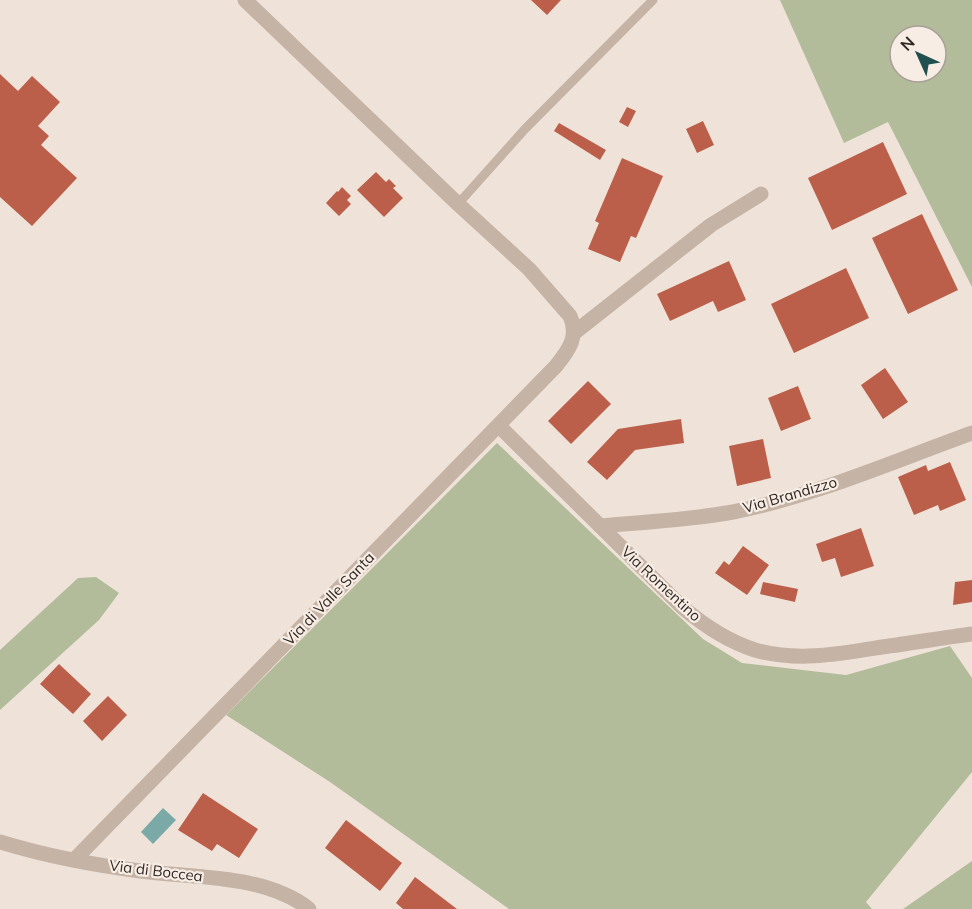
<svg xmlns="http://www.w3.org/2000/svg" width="972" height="909" font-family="Mulish,sans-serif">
  <rect width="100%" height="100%" fill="#efe3d9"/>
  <g fill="#b3bc9a" fill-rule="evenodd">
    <path d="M780 0H972V287L888 122 844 143ZM900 36H936V72H900Z"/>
    <polygon points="497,443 703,639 742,663 846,675 950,646 972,678 972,772 866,902 872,909 509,909 330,782 226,715"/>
    <polygon points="96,577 119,593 99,620 0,710 0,650 78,578"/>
    <polygon points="972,861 972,909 903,909"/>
  </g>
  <polygon fill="#7aa9a8" points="163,808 176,820 153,844 141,832"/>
  <g fill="#bc5f4a">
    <polygon points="531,0 561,0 547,15"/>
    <polygon points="0,74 18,91 32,76 60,102 38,126 49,136 41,145 77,178 32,226 0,197"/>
    <polygon points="627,107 636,111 628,127 619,122"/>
    <polygon points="703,121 714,145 697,153 686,129"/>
    <polygon points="559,123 606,150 600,160 554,131"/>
    <polygon points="883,142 907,194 832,230 808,178"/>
    <polygon points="622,158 663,176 636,238 631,236 620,262 588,249 599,223 595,221"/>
    <polygon points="376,172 386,182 389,179 396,186 393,188 403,198 384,217 357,190"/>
    <polygon points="342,187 351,196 347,200 351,204 339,216 326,203 337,191 338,192"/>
    <polygon points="922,214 958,290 908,314 872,238"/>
    <polygon points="729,261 746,300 718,312 713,301 670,321 657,294"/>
    <polygon points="846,268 869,318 794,353 771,304"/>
    <polygon points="885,368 908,402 883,419 861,385"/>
    <polygon points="588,381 611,404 571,444 548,421"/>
    <polygon points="798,386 811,419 781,431 768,398"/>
    <polygon points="681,419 684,443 635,450 607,480 587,462 618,429"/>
    <polygon points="763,439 771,478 737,486 729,446"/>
    <polygon points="950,462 966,500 940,511 938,505 914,515 898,477 926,465 928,471"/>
    <polygon points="861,528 874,566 841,577 835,558 822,562 816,544"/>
    <polygon points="743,546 769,565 747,595 715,573 724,561 729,565"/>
    <polygon points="972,580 972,602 953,605 955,582"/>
    <polygon points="763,582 798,589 795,602 760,594"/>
    <polygon points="59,664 91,694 73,714 40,684"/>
    <polygon points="108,696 127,715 102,741 83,721"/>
    <polygon points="203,793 258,829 239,858 217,844 212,851 178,830"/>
    <polygon points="346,820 402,863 380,891 325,848"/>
    <polygon points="415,877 457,909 403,909 396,903"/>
  </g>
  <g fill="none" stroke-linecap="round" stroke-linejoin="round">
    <polyline stroke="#c5b3a6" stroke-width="9" points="458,204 525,129 653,0"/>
    <g stroke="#c5b3a6" stroke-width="15">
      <polyline points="574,333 711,225 761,194"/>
      <path d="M499 426 681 606C702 624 727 641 755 650 797 662 839 654 882 647 912 643 942 638 972 634"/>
      <path d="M600 526C644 522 689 520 733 512 815 496 894 461 972 433"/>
      <path d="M74 860 556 366C569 350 579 336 570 316L529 269 458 204 245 0"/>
    </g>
    <path stroke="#c5b3a6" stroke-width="15" d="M0 842C46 856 93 865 140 871 193 878 265 874 309 909"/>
  </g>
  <g text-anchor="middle" stroke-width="4.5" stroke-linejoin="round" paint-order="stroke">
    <g font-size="15" fill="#322926" stroke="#f7ede4">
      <text transform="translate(790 495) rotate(-16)" y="5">Via Brandizzo</text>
      <text transform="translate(661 584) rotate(43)" y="5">Via Romentino</text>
      <text transform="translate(329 599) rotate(-46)" y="5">Via di Valle Santa</text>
      <text transform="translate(156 871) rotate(7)" y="5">Via di Boccea</text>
    </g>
  </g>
  <g transform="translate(918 54) rotate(315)"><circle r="28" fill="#f7ede4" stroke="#a89f98" stroke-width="1.5"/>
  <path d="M0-4.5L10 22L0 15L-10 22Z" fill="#205050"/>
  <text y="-9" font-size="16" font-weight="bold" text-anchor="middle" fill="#322926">N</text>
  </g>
</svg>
